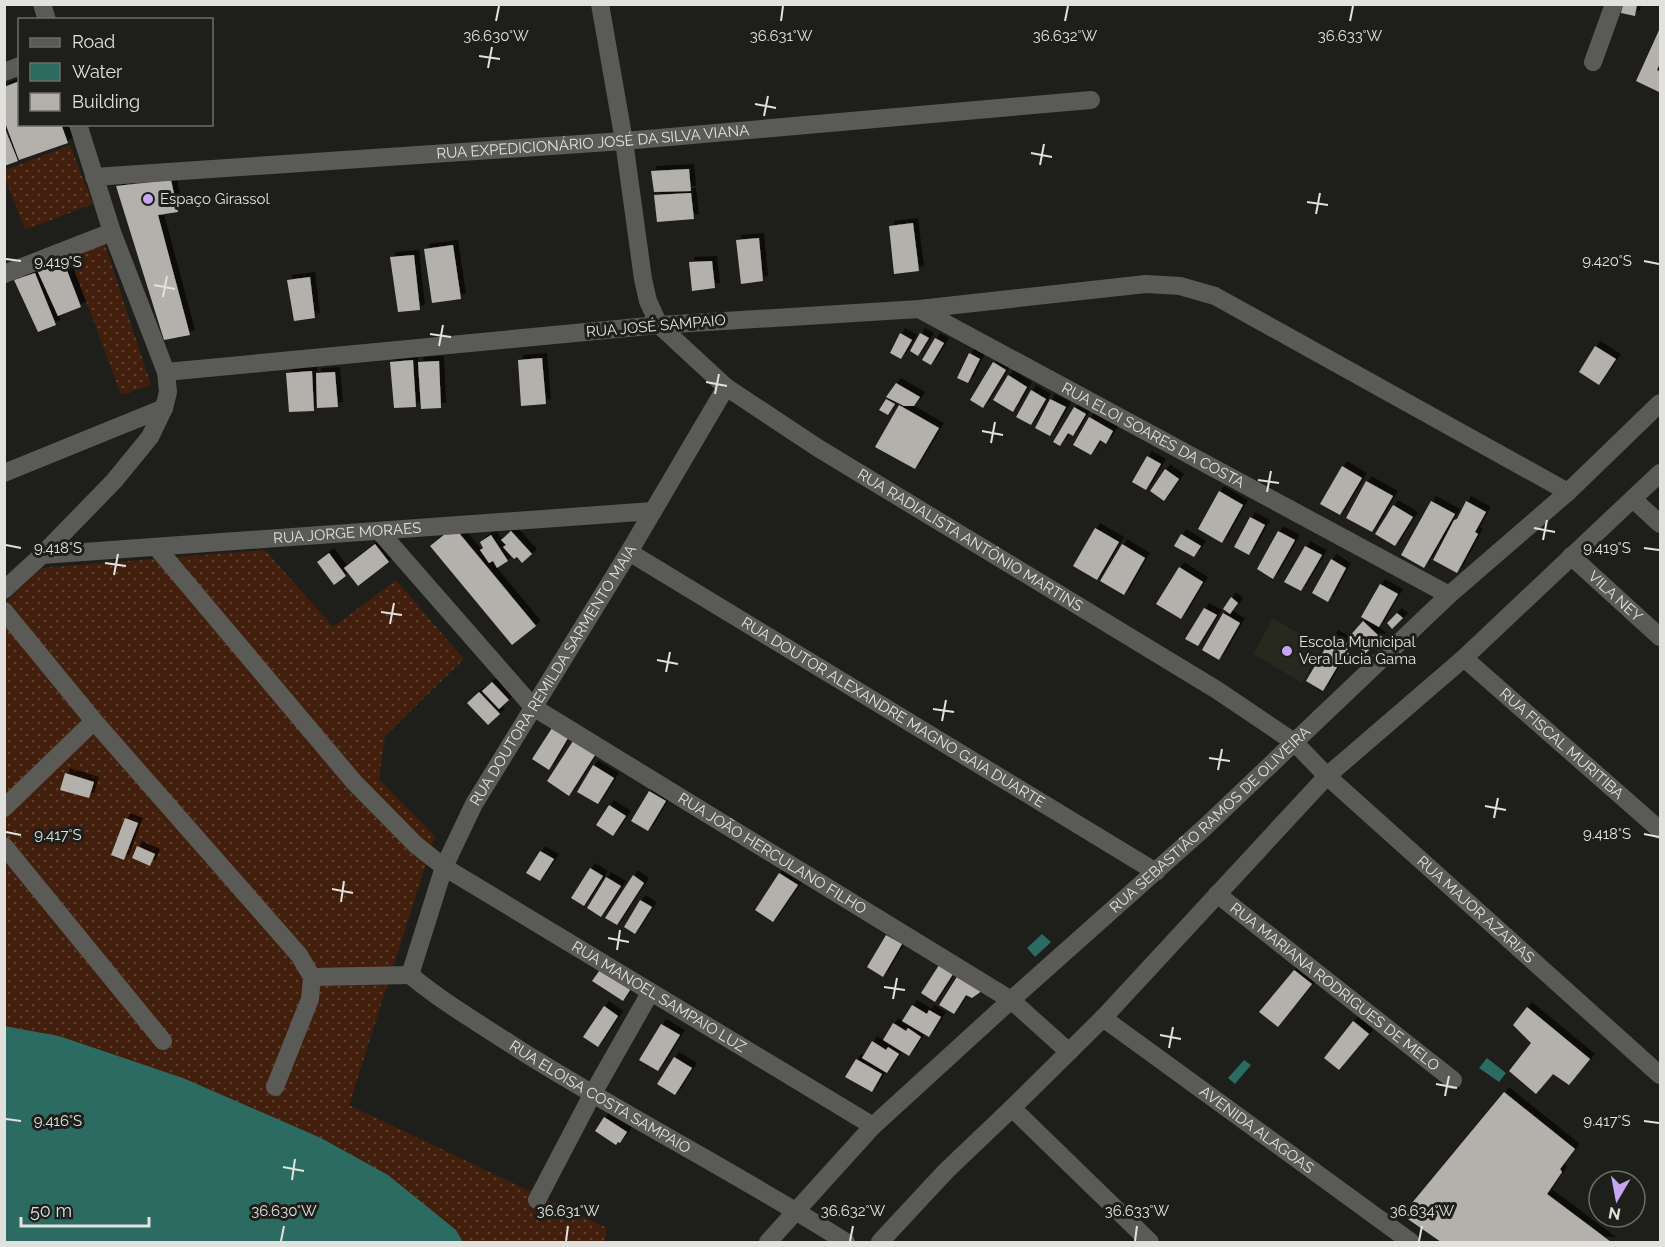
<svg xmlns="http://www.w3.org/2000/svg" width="1665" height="1247" font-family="Raleway,sans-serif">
  <defs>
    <pattern id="grass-dots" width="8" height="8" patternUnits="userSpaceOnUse" patternTransform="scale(1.5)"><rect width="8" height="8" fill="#421e0c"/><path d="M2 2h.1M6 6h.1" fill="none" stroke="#5d3e2f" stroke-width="1.8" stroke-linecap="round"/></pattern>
    <filter id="shadow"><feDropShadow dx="5" dy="-5" stdDeviation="0" flood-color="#0009"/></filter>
  </defs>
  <rect width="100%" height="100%" fill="#1e1e1b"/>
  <polygon fill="#27281e" points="1273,618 1322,647 1302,683 1253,654"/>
  <g fill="url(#grass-dots)">
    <polygon points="70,145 93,204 25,230 5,178 5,170"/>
    <polygon points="103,238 151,385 121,395 68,252"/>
    <polygon points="265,550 333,627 396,580 464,659 385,736 379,779 435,836 349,1105 607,1228 604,1242 5,1242 5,603 41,568"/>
  </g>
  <g fill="#2b6b61">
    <polygon points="1042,934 1051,942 1035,957 1027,948"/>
    <polygon points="4,1026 59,1036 183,1078 321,1138 388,1175 456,1230 463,1242 5,1242"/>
    <polygon points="1487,1058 1506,1073 1499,1082 1479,1068"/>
    <polygon points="1244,1060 1251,1065 1235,1084 1228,1078"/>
  </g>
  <g fill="#b4b1ad" filter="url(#shadow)">
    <polygon points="1623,4 1637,4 1635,16 1621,13"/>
    <polygon points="1660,28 1660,63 1657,70 1660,72 1659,92 1636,81"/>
    <polygon points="20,81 20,124 61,124 68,143 19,160 4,120 4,87"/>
    <polygon points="4,126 18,161 4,166"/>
    <polygon points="689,169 691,191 654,192 651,171"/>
    <polygon points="171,180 178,212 158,215 190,335 164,340 116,186"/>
    <polygon points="691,193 694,219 657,222 654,195"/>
    <polygon points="913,223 919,271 894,274 889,226"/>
    <polygon points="759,238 763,281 741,284 736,240"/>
    <polygon points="453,245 461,299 432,303 424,249"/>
    <polygon points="414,255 420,310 398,312 390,257"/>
    <polygon points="63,260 81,307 58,316 37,270"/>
    <polygon points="712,261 715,288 692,291 689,262"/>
    <polygon points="35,273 56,325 38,332 14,280"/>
    <polygon points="310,277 315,318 294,321 287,280"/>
    <polygon points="900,333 912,340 901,359 890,353"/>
    <polygon points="920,333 929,338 918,356 910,351"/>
    <polygon points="935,338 944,343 931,365 922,360"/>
    <polygon points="1595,346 1616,359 1599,385 1579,372"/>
    <polygon points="969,353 980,359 968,383 957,378"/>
    <polygon points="542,358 546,404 521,406 518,360"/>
    <polygon points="413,360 416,407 394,408 390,362"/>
    <polygon points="439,361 441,408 421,409 418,362"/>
    <polygon points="993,362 1006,370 983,408 970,400"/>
    <polygon points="312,371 314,411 289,412 286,373"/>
    <polygon points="335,372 338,407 317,408 316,373"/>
    <polygon points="1008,375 1027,387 1013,412 993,400"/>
    <polygon points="896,383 920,397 914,406 904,406 886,397"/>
    <polygon points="1031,390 1046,399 1031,425 1016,417"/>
    <polygon points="886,399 895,404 888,415 879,410"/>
    <polygon points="1050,399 1066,407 1050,436 1035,428"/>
    <polygon points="899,405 939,428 915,469 875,447"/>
    <polygon points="1074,407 1086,414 1073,436 1068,433 1060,446 1053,442"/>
    <polygon points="1089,417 1113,431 1106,444 1100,440 1091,455 1073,445"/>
    <polygon points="1147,456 1161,464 1146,490 1132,482"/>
    <polygon points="1342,466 1362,478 1340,515 1320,504"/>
    <polygon points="1165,469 1179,479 1164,501 1150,491"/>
    <polygon points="1366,481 1393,496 1372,532 1346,518"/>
    <polygon points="1219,491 1243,505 1222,543 1198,529"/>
    <polygon points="1431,501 1455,514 1424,568 1401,555"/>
    <polygon points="1466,501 1486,512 1475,532 1478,534 1457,573 1433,560 1454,520 1457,519"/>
    <polygon points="1393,505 1413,517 1395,546 1375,534"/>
    <polygon points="1250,517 1265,525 1249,555 1234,547"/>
    <polygon points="454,527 536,626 512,645 430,546"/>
    <polygon points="1095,528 1119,542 1097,580 1073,566"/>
    <polygon points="511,531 532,554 522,563 517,557 514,559 503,547 506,545 501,540"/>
    <polygon points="1278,531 1295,540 1273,579 1257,569"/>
    <polygon points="1181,534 1201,546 1194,557 1174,546"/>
    <polygon points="491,535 508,561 497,568 493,561 489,563 480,550 483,548 480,542"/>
    <polygon points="375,544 389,562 358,586 344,568"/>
    <polygon points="1122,544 1145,558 1124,595 1100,581"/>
    <polygon points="1305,546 1322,555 1301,591 1284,582"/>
    <polygon points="329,553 346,576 334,585 317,562"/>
    <polygon points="1331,559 1346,568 1328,602 1312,593"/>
    <polygon points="1179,567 1203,582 1181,619 1156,604"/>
    <polygon points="1380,584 1398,594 1379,627 1361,617"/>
    <polygon points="1231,597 1238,603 1230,614 1223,609"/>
    <polygon points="1204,608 1217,615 1198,646 1185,639"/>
    <polygon points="1223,613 1240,623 1219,660 1202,650"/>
    <polygon points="1397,613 1403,618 1392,629 1387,623"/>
    <polygon points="1363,621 1381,638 1365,654 1348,638"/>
    <polygon points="1333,635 1350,645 1323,691 1306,681"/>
    <polygon points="492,682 509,700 499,709 482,691"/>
    <polygon points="479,692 500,714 488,725 467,703"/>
    <polygon points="552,728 568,738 549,770 532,759"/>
    <polygon points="573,741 595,755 569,796 547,781"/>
    <polygon points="593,765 614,778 598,804 577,792"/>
    <polygon points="65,773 94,782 89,798 60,790"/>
    <polygon points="649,791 666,801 648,831 631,821"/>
    <polygon points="609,805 626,816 613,836 596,825"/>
    <polygon points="125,818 138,823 124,860 111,855"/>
    <polygon points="137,846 155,854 150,866 132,858"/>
    <polygon points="540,851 554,859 540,881 526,873"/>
    <polygon points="590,868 603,876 584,906 571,898"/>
    <polygon points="779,873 798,885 773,922 755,910"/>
    <polygon points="633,875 644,883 617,925 605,918"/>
    <polygon points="606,877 621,886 601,917 587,908"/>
    <polygon points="640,900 652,907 635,934 624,927"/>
    <polygon points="886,935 902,944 883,977 867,967"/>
    <polygon points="941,962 955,971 935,1002 921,993"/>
    <polygon points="602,967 632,987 623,1001 592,981"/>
    <polygon points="1294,970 1312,984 1278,1027 1259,1012"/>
    <polygon points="960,972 986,988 972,998 966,995 954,1014 939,1005"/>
    <polygon points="912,1005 927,1014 929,1010 941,1017 929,1037 902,1021"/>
    <polygon points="604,1006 618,1016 598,1047 583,1037"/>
    <polygon points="1527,1007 1590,1059 1569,1085 1553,1074 1536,1094 1509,1071 1531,1043 1513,1025"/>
    <polygon points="1353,1021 1369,1034 1339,1070 1324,1058"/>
    <polygon points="893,1023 906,1031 908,1028 921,1037 909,1056 883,1040"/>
    <polygon points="661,1024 680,1035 658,1071 639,1060"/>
    <polygon points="872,1041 886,1050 888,1047 899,1054 887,1073 862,1058"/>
    <polygon points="674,1057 692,1068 675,1095 657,1084"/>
    <polygon points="856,1059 882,1074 872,1092 845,1077"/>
    <polygon points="1504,1092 1575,1149 1560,1169 1562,1172 1547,1194 1611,1242 1441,1242 1402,1215"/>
    <polygon points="604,1117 627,1132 620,1143 618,1142 616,1145 595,1131"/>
  </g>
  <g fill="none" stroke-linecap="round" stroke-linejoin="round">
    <g stroke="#5a5b57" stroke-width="18">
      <polyline points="42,4 47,20"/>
      <polyline points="600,4 624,141 643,279 648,301 659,325 919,309 1146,284 1180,286 1215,296 1568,492"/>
      <polyline points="1593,62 1614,4"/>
      <polyline points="4,72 20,66"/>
      <polyline points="78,124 112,232 166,372"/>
      <path id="s1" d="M94 177 624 141 1091 100"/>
      <polyline points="4,274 112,232"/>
      <path id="s2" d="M919 309 1449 595"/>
      <polyline points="1633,499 1660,524"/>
      <path id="s3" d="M380 532 533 707 1011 1000 1069 1052"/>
      <path id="s4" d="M157 548 354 782 416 845 444 867 873 1126"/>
      <path id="s5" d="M629 552 1156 872"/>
      <path id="s6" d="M42 555 653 511"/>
      <path id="s7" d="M1571 556 1660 637"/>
      <polyline points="4,590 42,555 114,481 150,437 164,408"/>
      <polyline points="4,611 94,721 299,955 312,977 310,999 275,1087"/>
      <path id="s8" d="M1464 658 1660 830"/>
      <polyline points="4,808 94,721"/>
      <polyline points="4,846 163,1041"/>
      <path id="s9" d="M1217 894 1453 1080"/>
      <path id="s10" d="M410 975 444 867 474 804 629 552 726 387"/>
      <path id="s11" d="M410 975C445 1004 485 1027 523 1052 629 1118 740 1175 846 1242"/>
      <polyline points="312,977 410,975"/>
      <path id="s12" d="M1103 1018 1411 1242"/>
      <polyline points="1012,1108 1150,1242"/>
      <polyline points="537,1200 592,1095 650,993"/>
      <path id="s13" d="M768 1242 873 1126 1011 1000 1203 829 1449 595 1568 492 1660 403"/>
      <polyline points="880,1242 946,1171 1012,1108 1103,1018 1327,776 1464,658 1660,473"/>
    </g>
    <path stroke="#5a5b57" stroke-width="18" id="s14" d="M4 473 164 408 168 392 166 372 659 325 726 387 818 448 1217 690 1294 742 1327 776 1660 1075"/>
  </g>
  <path fill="none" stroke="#e1e1de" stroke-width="2" d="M496 21 499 6M781 21 783 6M1065 21 1068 6M1350 21 1353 6M479 56 500 59M488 68 492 47M755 104 776 108M764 116 768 96M1031 153 1052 157M1040 165 1044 144M1307 202 1328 205M1316 214 1320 193M6 259 21 261M1644 261 1659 264M154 285 175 289M163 297 167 276M430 334 451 337M439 346 443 325M706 382 727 386M715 394 719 374M982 431 1003 435M991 443 995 422M1258 480 1279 483M1267 492 1271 471M1534 528 1555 532M1543 540 1547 520M6 545 21 548M1644 548 1659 550M105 563 126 566M114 575 118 554M381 612 402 615M390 624 394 603M657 660 678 664M666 672 670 652M933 709 954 712M942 721 946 700M1209 758 1230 761M1218 770 1222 749M1485 806 1506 810M1494 818 1498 798M6 832 21 835M1644 834 1659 837M332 889 353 893M341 902 344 881M608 938 629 942M617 950 620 930M884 987 905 990M893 999 897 978M1160 1035 1181 1039M1169 1048 1173 1027M1436 1084 1457 1088M1445 1096 1449 1076M6 1119 21 1121M1644 1121 1659 1123M283 1167 304 1171M292 1180 295 1159M281 1241 284 1226M566 1241 568 1226M850 1241 853 1226M1135 1241 1137 1226M1419 1241 1422 1226"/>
  <g fill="#c5a6f0" stroke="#1e1e1b" stroke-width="2">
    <circle cx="148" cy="199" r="6"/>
    <circle cx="1287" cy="651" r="6"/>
  </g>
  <g text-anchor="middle" stroke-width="6" stroke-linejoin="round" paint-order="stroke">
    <g font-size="15" fill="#e1e1de" stroke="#1e1e1b">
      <text dy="5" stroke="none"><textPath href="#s1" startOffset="500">RUA EXPEDICIONÁRIO JOSÉ DA SILVA VIANA</textPath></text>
      <text transform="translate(656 326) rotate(-5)" y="5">RUA JOSÉ SAMPAIO</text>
      <text dy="5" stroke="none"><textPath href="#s2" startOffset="266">RUA ELOI SOARES DA COSTA</textPath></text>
      <text dy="5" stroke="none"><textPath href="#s6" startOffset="306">RUA JORGE MORAES</textPath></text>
      <text dy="5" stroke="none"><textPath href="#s14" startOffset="1084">RUA RADIALISTA ANTÔNIO MARTINS</textPath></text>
      <text dy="5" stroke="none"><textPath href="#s7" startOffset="60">VILA NEY</textPath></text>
      <text dy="5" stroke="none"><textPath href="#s10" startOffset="334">RUA DOUTORA REMILDA SARMENTO MAIA</textPath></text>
      <text dy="5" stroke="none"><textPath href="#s5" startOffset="309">RUA DOUTOR ALEXANDRE MAGNO GAIA DUARTE</textPath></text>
      <text dy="5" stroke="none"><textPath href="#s8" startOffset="130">RUA FISCAL MURITIBA</textPath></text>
      <text dy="5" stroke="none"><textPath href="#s13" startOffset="612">RUA SEBASTIÃO RAMOS DE OLIVEIRA</textPath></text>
      <text dy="5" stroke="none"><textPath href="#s3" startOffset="513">RUA JOÃO HERCULANO FILHO</textPath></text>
      <text dy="5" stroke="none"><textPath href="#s14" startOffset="1713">RUA MAJOR AZARIAS</textPath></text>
      <text dy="5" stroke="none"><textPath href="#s9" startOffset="150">RUA MARIANA RODRIGUES DE MELO</textPath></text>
      <text dy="5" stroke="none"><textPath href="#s4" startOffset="681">RUA MANOEL SAMPAIO LUZ</textPath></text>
      <text dy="5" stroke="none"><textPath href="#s11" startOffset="226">RUA ELOISA COSTA SAMPAIO</textPath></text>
      <text dy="5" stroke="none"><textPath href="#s12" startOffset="190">AVENIDA ALAGOAS</textPath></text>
    </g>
    <g font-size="15" fill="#e1e1de" stroke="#1e1e1b" text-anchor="start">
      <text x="160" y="204">Espaço Girassol</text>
      <text x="1299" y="647">Escola Municipal<tspan x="1299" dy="17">Vera Lúcia Gama</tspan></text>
    </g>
  </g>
  <g font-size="15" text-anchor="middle" fill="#e1e1de" stroke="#1e1e1b" stroke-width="6" stroke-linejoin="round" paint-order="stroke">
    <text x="496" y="41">36.630°W</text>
    <text x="781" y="41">36.631°W</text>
    <text x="1065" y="41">36.632°W</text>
    <text x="1350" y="41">36.633°W</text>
    <text x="1607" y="266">9.420°S</text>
    <text x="58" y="267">9.419°S</text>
    <text x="1607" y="553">9.419°S</text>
    <text x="58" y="553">9.418°S</text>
    <text x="1607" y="839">9.418°S</text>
    <text x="58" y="840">9.417°S</text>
    <text x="1607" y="1126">9.417°S</text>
    <text x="58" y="1126">9.416°S</text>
    <text x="284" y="1216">36.630°W</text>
    <text x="568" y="1216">36.631°W</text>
    <text x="853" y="1216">36.632°W</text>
    <text x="1137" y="1216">36.633°W</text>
    <text x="1422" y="1216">36.634°W</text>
  </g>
  <rect width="1665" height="1247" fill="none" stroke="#e1e1de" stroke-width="12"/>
  <rect x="18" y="18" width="195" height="108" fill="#1e1e1b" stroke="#6c6c69" stroke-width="1.5"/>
  <rect x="30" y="38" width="30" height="9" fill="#5a5b57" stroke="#6c6c69" stroke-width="1.5"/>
  <text x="72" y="48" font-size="18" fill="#e1e1de">Road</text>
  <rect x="30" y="63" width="30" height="18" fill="#2b6b61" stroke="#6c6c69" stroke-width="1.5"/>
  <text x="72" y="78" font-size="18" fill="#e1e1de">Water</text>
  <rect x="30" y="93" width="30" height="18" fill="#b4b1ad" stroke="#6c6c69" stroke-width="1.5"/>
  <text x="72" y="108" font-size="18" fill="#e1e1de">Building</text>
  <g transform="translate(1617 1199) rotate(190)"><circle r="28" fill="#1e1e1b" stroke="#6c6c69" stroke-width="1.5"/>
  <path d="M0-4.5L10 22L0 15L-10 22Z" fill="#c5a6f0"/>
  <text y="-9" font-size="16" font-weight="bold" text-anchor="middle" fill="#e1e1de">N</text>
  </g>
  <path d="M21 1217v9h128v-9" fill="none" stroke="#e1e1de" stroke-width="3"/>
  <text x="30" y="1217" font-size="18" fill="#e1e1de" stroke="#1e1e1b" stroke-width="4.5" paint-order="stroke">50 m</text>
</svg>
